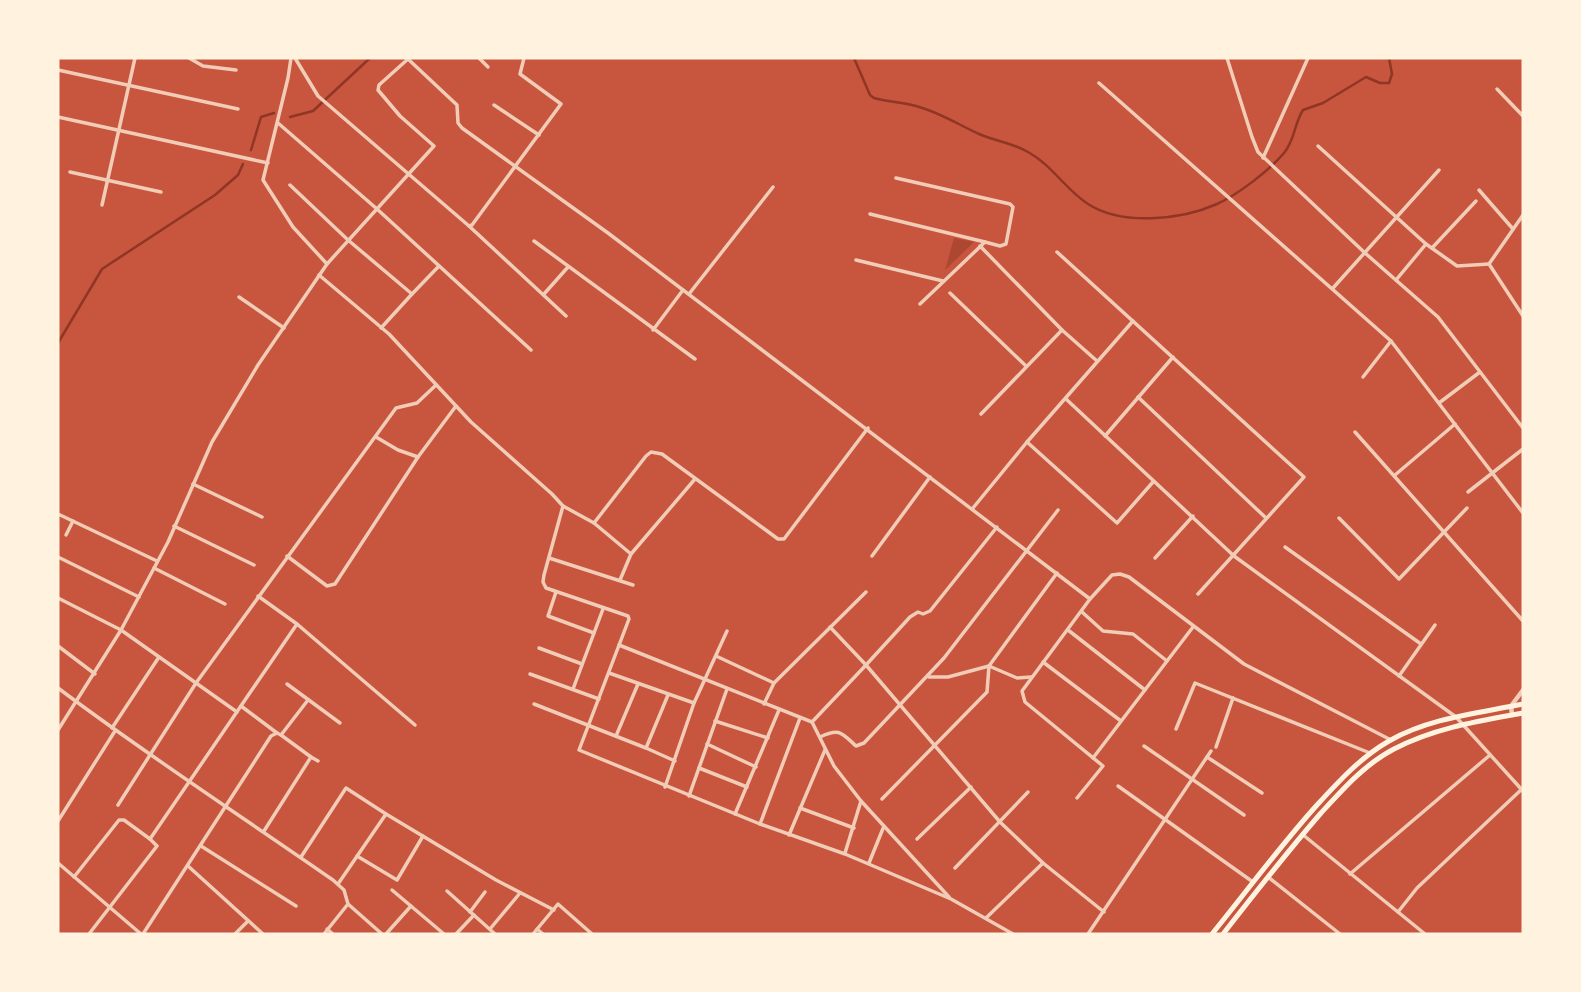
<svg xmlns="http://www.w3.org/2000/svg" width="1581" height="992" font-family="Roboto,sans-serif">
  <rect width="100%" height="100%" fill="#c8553d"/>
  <polygon fill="#ae4732" points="954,238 974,242 945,270"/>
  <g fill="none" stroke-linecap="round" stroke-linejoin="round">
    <g stroke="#8f3625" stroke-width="2.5">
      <path d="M854 58 870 95 874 98C888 102 902 102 916 106 939 112 957 124 979 134 995 141 1013 143 1028 152 1052 165 1066 190 1088 204 1122 226 1181 220 1217 204 1237 195 1269 171 1284 153 1295 140 1294 124 1303 110L1323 103 1366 77 1380 83H1389L1392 74 1389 58"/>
      <polyline points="290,117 313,111 370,58"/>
      <polyline points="251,150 261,117 274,113"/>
      <polyline points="58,343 102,269 215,195 238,175 243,164"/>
    </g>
    <g stroke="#f1ccb7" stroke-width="3.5">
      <polyline points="189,58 203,66 236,70"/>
      <polyline points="291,58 288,78 263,180 293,227 327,264"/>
      <polyline points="295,58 318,96 469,226 472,225 561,104 520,74 524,58"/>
      <polyline points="479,58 488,67"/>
      <polyline points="1227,58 1252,137 1258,152 1365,253 1438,317 1523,428"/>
      <polyline points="58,70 238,109"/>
      <polyline points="1099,83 1391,341 1523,513"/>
      <polyline points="1497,89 1523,116"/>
      <polyline points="494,105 539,135"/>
      <polyline points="58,117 268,163"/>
      <polyline points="278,123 377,209 531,350"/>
      <polyline points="1318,146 1426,244"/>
      <polyline points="1263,158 1308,58"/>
      <polyline points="70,172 161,192"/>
      <polyline points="896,178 1010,204 1013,207 1006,244 1000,246 985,242 920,304"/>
      <polyline points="290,185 348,240 412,294 439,266"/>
      <polyline points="1479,190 1513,229"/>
      <polyline points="102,205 135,58"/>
      <polyline points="870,214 985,242"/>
      <polyline points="469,226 566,316"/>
      <polyline points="534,241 695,359"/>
      <polyline points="980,246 1062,330 1097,361"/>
      <polyline points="1432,248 1476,201"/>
      <polyline points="1057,252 1304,477 1198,594"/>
      <polyline points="856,260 943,281"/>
      <polyline points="1489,264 1523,316"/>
      <polyline points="1489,264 1523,215"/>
      <polyline points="319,275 389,334 471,422 552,494 563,506 594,523 646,456 651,452 662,454 778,539 784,539 868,428"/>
      <polyline points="1396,280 1426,244 1457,266 1489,264"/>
      <polyline points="1333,288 1439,170"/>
      <polyline points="950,293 1026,366"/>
      <polyline points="544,294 568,267"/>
      <polyline points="689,294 773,187"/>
      <polyline points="239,297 284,328"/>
      <polyline points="381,328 412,294"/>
      <polyline points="653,330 683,290"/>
      <polyline points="1363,377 1391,341"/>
      <polyline points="1138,397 1266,518"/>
      <polyline points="1066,399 1234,556 1456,717 1523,791"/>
      <polyline points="1439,403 1480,372"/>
      <polyline points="981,414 1062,330"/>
      <polyline points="1355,432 1523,621"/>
      <polyline points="1105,436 1173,357"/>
      <polyline points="1027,442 1117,523 1153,482"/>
      <polyline points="418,457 456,406"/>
      <polyline points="1395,475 1455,424"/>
      <polyline points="193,484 262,517"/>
      <polyline points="1468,492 1523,449"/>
      <polyline points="563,506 544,575 543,582 546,588 628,616 629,619 579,750 760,824 845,854 951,899 1013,934"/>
      <polyline points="973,508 1027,442 1133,321"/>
      <polyline points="58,514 157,561"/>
      <polyline points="1339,518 1399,579 1467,508"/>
      <polyline points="594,523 631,554"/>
      <polyline points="174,526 254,565"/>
      <polyline points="66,535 73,521"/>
      <polyline points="1285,547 1421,644"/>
      <polyline points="287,556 327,586 335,584 418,457 398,450 376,437"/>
      <polyline points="872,556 930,477"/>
      <polyline points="58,557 139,597"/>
      <polyline points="549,558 633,585"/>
      <polyline points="1155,558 1193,516"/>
      <polyline points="154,568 225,604"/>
      <polyline points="620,580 631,554 695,479"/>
      <polyline points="556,592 548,616 594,633"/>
      <polyline points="258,596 297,624 415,725"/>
      <polyline points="58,598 121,630 237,712"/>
      <polyline points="1082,612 1103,631 1133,634 1167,661"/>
      <polyline points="830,627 866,665 910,617 918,612 923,614 930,611 997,527"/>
      <polyline points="1068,630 1145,690"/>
      <polyline points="619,645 812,722 834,766 861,801 949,897"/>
      <polyline points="58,646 95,674"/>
      <polyline points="539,648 582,664"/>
      <polyline points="716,656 774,683"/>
      <polyline points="1043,662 1121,721"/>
      <polyline points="609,673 694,703"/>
      <polyline points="530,674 599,699"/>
      <polyline points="1399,676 1435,625"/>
      <polyline points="929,677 948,677 989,666 1017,678 1031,677"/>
      <polyline points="287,684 340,723"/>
      <path d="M58 688C147 755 241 816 333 880L344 890 348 904 382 934"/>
      <polyline points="573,689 603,609"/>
      <polyline points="534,704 646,748 675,761"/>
      <polyline points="764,704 774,683 866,592"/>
      <polyline points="241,706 277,733"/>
      <polyline points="715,721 768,738"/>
      <polyline points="812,722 866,665 1000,822 1043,863 1104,912"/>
      <polyline points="112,728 159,657"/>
      <polyline points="1176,729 1195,683 1370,753"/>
      <polyline points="58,730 121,630 168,542 212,442 258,365 327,264 434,146 400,116 378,90 379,85 408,59 457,105 458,123 462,128 608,233 1090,599 1112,575 1120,574 1129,577 1244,664 1391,740"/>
      <polyline points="281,735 308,700"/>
      <polyline points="616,736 638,684"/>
      <path d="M820 737C839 728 841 732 856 746L864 743 944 658 1058 510"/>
      <polyline points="707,744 756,767"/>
      <polyline points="1144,746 1244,815"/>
      <polyline points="1216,747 1233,698"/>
      <polyline points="646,748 668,695"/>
      <polyline points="1207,757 1262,793"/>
      <polyline points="1093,758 1193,627"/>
      <polyline points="699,768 747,787"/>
      <polyline points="1118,786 1253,882"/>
      <polyline points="665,787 694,703 727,631"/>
      <polyline points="689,796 727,689"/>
      <polyline points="1077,798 1103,766 1025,702 1022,691 1090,599"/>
      <polyline points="882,799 987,692 989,666 1057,573"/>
      <polyline points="118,805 196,683 396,408 417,403 436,385"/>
      <polyline points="800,808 854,828"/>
      <polyline points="735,814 779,710"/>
      <polyline points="58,821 115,731"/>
      <polyline points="760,824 800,718"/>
      <polyline points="264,831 311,757 318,761"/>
      <polyline points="1302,834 1425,934"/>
      <polyline points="789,835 825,750"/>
      <polyline points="917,839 971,787"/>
      <polyline points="201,846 296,906"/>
      <polyline points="845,853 861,801"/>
      <polyline points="357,856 397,880 423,836"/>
      <polyline points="301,857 346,788 386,814"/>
      <polyline points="58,863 141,934"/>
      <polyline points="869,863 884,826"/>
      <polyline points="188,866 263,934"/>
      <polyline points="955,868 1028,792"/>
      <polyline points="1350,874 1490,755"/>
      <polyline points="74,877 119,820 124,820 150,839"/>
      <polyline points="1268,877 1340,934"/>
      <polyline points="338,884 386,814 496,880 554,910"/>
      <polyline points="392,890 444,934"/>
      <polyline points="447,891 495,934"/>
      <polyline points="470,912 485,892"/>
      <polyline points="1398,912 1417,888 1523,788"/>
      <polyline points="986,918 1043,863"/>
      <polyline points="327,929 333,934"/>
      <polyline points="490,929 520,893"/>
      <polyline points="537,929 543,934"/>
      <polyline points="89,934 157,846 150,839 297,624"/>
      <polyline points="143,934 271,736 277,733 281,735 311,757"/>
      <polyline points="235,934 248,921"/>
      <polyline points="324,934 348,904"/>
      <polyline points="386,934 411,906"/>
      <polyline points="456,934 474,915"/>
      <polyline points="533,934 558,904 592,934"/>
      <polyline points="1088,934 1211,751"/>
    </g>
    <polyline stroke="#f1ccb7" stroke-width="4.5" points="1512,715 1511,706 1523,690"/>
    <g stroke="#fff3e0" stroke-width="5">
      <path d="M1212 934C1247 891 1280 846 1317 805 1339 781 1361 757 1389 741 1429 718 1479 713 1523 704"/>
      <path d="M1223 934C1255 893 1287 852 1321 813 1343 789 1365 764 1394 749 1434 728 1479 721 1523 713"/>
    </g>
  </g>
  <rect width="1581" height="992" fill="none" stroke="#fff3e0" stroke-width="119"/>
</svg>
